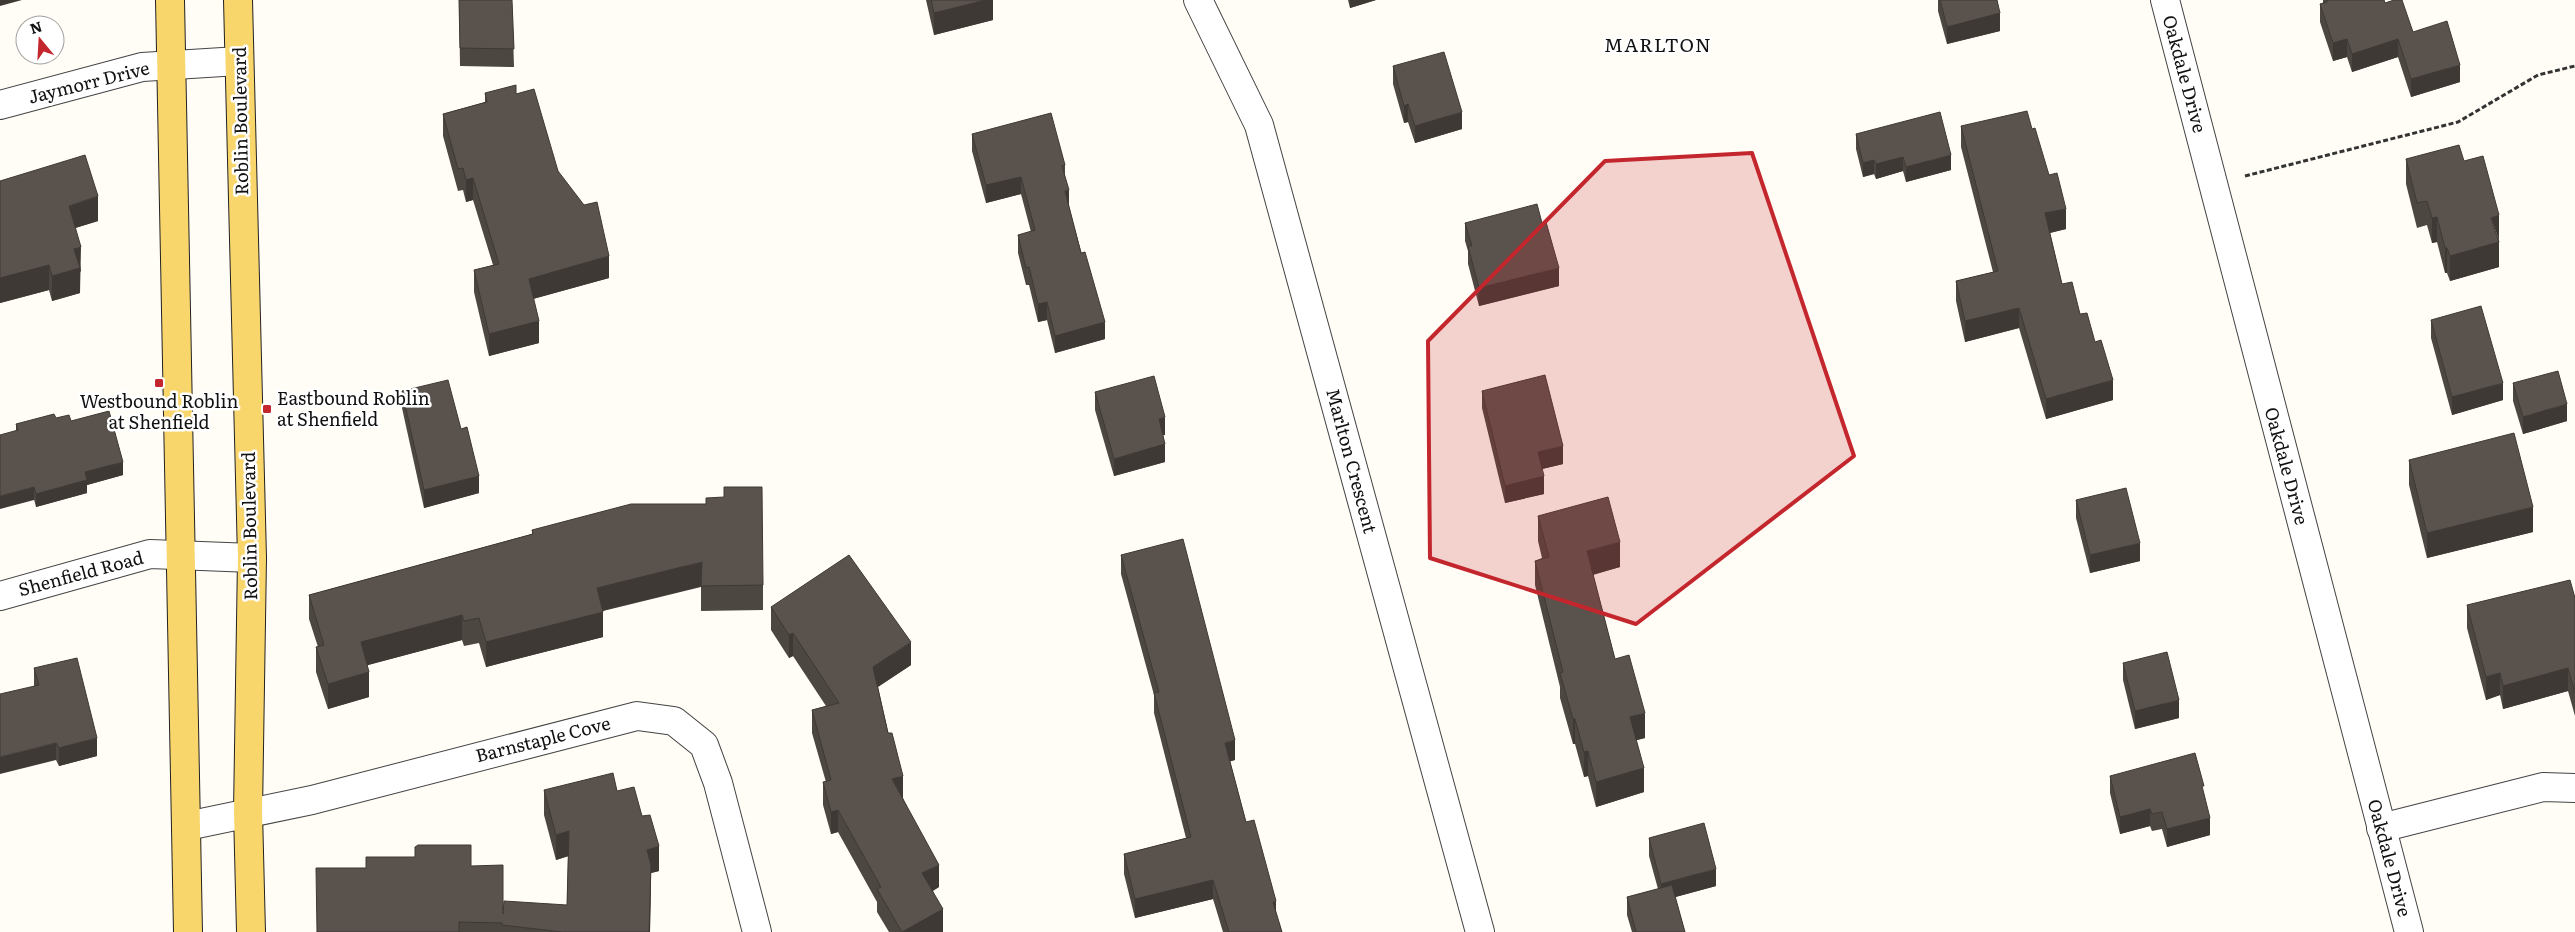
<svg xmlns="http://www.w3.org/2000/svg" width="2575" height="932" font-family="Literata,serif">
  <rect width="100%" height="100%" fill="#fffdf5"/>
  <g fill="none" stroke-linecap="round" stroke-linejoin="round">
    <defs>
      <g id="minor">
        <polyline points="1198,0 1259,125 1480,932"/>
        <polyline points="2165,0 2409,932"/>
        <polyline points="0,105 142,67 239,61"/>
        <polyline points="0,596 150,554 252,558"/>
        <polyline points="187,826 312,800 637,716 674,721 704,745 718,783 757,932"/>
        <polyline points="2381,828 2543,787 2575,788"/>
      </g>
      <g id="major">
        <polyline points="170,0 188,932"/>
        <polyline points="238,0 252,558 248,812 251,932"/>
      </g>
    </defs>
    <use href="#minor" stroke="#444" stroke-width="30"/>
    <use href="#major" stroke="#222" stroke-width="30"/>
    <polyline stroke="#333" stroke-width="3" stroke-dasharray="5 2.5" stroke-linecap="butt" points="2245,176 2458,122 2538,75 2575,66"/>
    <use href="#minor" stroke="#fff" stroke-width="28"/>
    <use href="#major" stroke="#f9d66b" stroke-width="28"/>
  </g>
  <g fill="#4d4742">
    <polygon points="459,0 512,0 514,67 460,66"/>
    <polygon points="926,0 993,0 993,20 934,35"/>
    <polygon points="1348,0 1376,0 1350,8"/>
    <polygon points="1938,0 1997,0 2000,31 1947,44 1938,11"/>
    <polygon points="2323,0 2384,0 2385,3 2460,82 2411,97 2398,57 2352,72 2347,57 2333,61 2320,22 2320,4 2323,3"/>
    <polygon points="1393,66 1462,129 1415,143 1408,122 1404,123 1393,84"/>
    <polygon points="485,93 516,94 558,171 609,278 533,299 539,343 489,356 474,292 474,270 493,265 473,200 466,202 463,190 458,191 443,136 443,114 485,102"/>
    <polygon points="1961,126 2032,129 2049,175 2066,229 2050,233 2062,284 2080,314 2113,400 2046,419 2019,328 1965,342 1956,301 1956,281 1993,272 1961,147"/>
    <polygon points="972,134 1065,165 1065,178 1069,207 1105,339 1055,353 1047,320 1038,322 1029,285 1026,285 1018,253 1018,235 1031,232 1021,194 986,203 972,151"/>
    <polygon points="1856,134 1951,170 1906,182 1903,171 1876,179 1874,174 1863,177 1856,149"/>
    <polygon points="2406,159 2464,161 2499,240 2499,267 2450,281 2447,273 2445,273 2437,242 2432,243 2427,225 2417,228 2406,184"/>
    <polygon points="0,181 98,221 75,228 81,271 80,272 80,293 52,301 49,290 0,303"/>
    <polygon points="1465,223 1559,286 1479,306 1468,264 1468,251 1465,241"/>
    <polygon points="2431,320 2503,400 2452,415 2431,338"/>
    <polygon points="2513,383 2567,421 2523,434 2513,401"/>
    <polygon points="402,391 461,429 479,493 424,508 402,408"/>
    <polygon points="1482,391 1563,464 1542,469 1544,494 1505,503 1482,408"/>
    <polygon points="1095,392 1165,435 1163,435 1165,462 1114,476 1095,410"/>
    <polygon points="56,418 71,421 123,475 87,485 87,493 36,507 16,430 16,424"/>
    <polygon points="2409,460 2533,532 2427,558 2409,485"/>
    <polygon points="2076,500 2140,561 2090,573 2076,518"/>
    <polygon points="1538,516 1620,567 1593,575 1615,659 1645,738 1636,740 1644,792 1596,807 1588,776 1584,777 1575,744 1573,744 1560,698 1560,687 1535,585 1535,561 1542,558 1538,541"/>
    <polygon points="532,530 763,585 763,610 701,611 701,587 603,611 603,637 486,667 479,643 464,646 462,640 367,665 369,697 328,709 316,672 316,647 318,647 309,619 309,595 532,534"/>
    <polygon points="1121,555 1235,760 1230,761 1246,822 1282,932 1223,932 1213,899 1135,918 1124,874 1124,854 1186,838 1154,713 1154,695 1121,574"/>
    <polygon points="2575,598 2575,716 2568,691 2503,709 2500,695 2486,700 2467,628 2467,605"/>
    <polygon points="771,607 911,665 878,687 903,798 939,887 933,891 943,932 889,932 877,912 877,902 838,832 831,834 823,805 823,782 826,782 812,733 812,710 826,706 793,656 789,658 771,630"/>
    <polygon points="2123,663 2179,718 2135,729 2123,680"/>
    <polygon points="34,668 97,756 59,766 56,760 34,686"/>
    <polygon points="2110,776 2204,795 2210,835 2167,847 2162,829 2152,831 2150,826 2120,834 2110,793"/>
    <polygon points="544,790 617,791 642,816 659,871 651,873 650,932 316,932 471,866 503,914 567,905 568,856 556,860 544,815"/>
    <polygon points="1649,838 1716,886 1675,897 1685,932 1632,932 1627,915 1627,897 1658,889 1649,856"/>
  </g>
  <g fill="#3f3936">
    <polygon points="0,0 22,0 0,6"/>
    <polygon points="986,0 993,0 993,20 934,35 934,13"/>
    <polygon points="1350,0 1376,0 1350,8"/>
    <polygon points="2000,13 2000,31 1947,44 1947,27"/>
    <polygon points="2347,39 2347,57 2333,61 2333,43"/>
    <polygon points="2398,39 2398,57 2352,72 2352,54"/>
    <polygon points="2460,65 2460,82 2411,97 2411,79"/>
    <polygon points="1408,104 1408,122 1404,123 1404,106"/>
    <polygon points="1462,112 1462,129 1415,143 1415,126"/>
    <polygon points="1951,155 1951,170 1906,182 1906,167"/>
    <polygon points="1903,157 1903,171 1876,179 1876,164"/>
    <polygon points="1874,160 1874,174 1863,177 1863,163"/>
    <polygon points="1021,177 1021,194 986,203 986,185"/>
    <polygon points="473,178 473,200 466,202 466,180"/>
    <polygon points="1069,190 1069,207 1065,191"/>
    <polygon points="98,196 98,221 69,230 69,206"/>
    <polygon points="2066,209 2066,229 2045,234 2045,213"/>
    <polygon points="2499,215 2499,240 2491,218"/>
    <polygon points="2437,217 2437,242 2432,243 2432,218"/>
    <polygon points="2499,242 2499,267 2450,281 2450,256"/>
    <polygon points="81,247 80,293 52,301 52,276 74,249"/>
    <rect x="2445" y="248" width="2" height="25"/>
    <polygon points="609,256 609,278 529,300 529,279"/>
    <polygon points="49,265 49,290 0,303 0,278"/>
    <polygon points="1559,268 1559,286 1479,306 1479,288"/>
    <polygon points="1047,302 1047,320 1038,322 1038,304"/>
    <polygon points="2019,308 2019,328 1965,342 1965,321"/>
    <polygon points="539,321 539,343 489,356 489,334"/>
    <polygon points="1105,322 1105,339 1055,353 1055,336"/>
    <polygon points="2113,380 2113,400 2046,419 2046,399"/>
    <polygon points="2503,383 2503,400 2452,415 2452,397"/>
    <polygon points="2567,404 2567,421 2523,434 2523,417"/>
    <polygon points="1165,417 1165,435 1159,436 1159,419"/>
    <polygon points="1165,444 1165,462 1114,476 1114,459"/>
    <polygon points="1563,446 1563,464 1538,470 1538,452"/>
    <polygon points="123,462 123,475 87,485 87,493 36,507 36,494 85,472"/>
    <polygon points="479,476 479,493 424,508 424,490"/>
    <polygon points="1544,476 1544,494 1505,503 1505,486"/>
    <polygon points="34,487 34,500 0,509 0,496"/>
    <polygon points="2533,507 2533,532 2427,558 2427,533"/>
    <polygon points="1620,542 1620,567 1587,576 1587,551"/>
    <polygon points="2140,543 2140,561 2090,573 2090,555"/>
    <polygon points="702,562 702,586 597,612 597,588"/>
    <polygon points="603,612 603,637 486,667 486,642"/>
    <polygon points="462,615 462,640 361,667 361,642"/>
    <polygon points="793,633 793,656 789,658 789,635"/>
    <polygon points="911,642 911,665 873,690 873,667"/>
    <polygon points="2568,668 2568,691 2503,709 2503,686"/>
    <polygon points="369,672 369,697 328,709 328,684"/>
    <polygon points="2500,673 2500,695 2486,700 2486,677"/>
    <polygon points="2179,700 2179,718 2135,729 2135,711"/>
    <polygon points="1645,713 1645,738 1630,742 1630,717"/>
    <rect x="1573" y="719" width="2" height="25"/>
    <polygon points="97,738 97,756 59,766 59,748"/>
    <polygon points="1235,740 1235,760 1225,763 1225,743"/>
    <polygon points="56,743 56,760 0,774 0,757"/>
    <polygon points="1588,751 1588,776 1584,777 1584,752"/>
    <polygon points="1644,768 1644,792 1596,807 1596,782"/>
    <polygon points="903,776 903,799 892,779"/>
    <polygon points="2150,809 2150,826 2120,834 2120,817"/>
    <polygon points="838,810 838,832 831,834 831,812"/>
    <polygon points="2210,818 2210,835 2167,847 2167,829"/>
    <polygon points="569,831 569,856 556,860 556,835"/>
    <polygon points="659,846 659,871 651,873 650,932 649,932 647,850"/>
    <polygon points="939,865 939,887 922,896 922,873"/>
    <polygon points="1716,869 1716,886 1661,901 1661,884"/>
    <polygon points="1213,880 1213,899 1135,918 1135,899"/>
    <polygon points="1276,901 1276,920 1273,902"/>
    <polygon points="943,909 943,932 902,932"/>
  </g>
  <g fill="#5a524d" stroke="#3f3936">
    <polygon points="459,0 512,0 514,49 460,48"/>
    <polygon points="931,0 986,0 934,13"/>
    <polygon points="1940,0 1997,0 2000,13 1947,27"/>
    <polygon points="2327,0 2384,0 2385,3 2394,0 2402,0 2413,32 2447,21 2460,65 2411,79 2398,39 2352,54 2347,39 2333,43 2320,4 2327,2"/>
    <polygon points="1444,52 1462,112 1415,126 1408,104 1404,106 1393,66"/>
    <polygon points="516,85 516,94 534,89 558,171 584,205 597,202 609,256 529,279 539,321 489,334 474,270 499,264 473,178 466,180 463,168 458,169 443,114 487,102 485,93"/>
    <polygon points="2027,111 2032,129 2035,128 2049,175 2057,173 2066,209 2045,213 2062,284 2072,282 2080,314 2087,313 2095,342 2101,340 2113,380 2046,399 2019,308 1965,321 1956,281 1998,271 1961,126"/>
    <polygon points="1940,112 1951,155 1906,167 1903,157 1876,164 1874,160 1863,163 1856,134"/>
    <polygon points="1051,113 1065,165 1062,166 1069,190 1065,191 1081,253 1085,252 1105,322 1055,336 1047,302 1038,304 1029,267 1026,268 1018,235 1035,230 1021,177 986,185 972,134"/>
    <polygon points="2459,145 2464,161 2483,156 2499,215 2491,218 2499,242 2450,256 2447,248 2445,248 2437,217 2432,218 2427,201 2417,203 2406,159"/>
    <polygon points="85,155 98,196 69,206 81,247 74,249 80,268 52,276 49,265 0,278 0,181"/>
    <polygon points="1537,204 1542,223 1546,222 1559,268 1479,288 1468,246 1472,246 1465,223"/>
    <polygon points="2481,306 2503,383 2452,397 2431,320"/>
    <polygon points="2558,371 2567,404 2523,417 2513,383"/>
    <polygon points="1545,375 1563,446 1538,452 1544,476 1505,486 1482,391"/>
    <polygon points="1154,376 1165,417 1159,419 1165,444 1114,459 1095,392"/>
    <polygon points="448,380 461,429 467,427 479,476 424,490 402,391"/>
    <polygon points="109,411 123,462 85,472 87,480 36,494 34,487 0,496 0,435 18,430 16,424 54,414 56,418 69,415 71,421"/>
    <polygon points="2514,433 2533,507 2427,533 2409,460"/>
    <polygon points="724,487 762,487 763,585 701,586 702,562 597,588 603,612 486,642 479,618 464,621 462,615 361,642 369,672 328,684 316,647 324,645 309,595 533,534 532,530 631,504 706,504 706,498 724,497"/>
    <polygon points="2126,488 2140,543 2090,555 2076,500"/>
    <polygon points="1608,497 1620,542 1587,551 1615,659 1629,655 1645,713 1630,717 1644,768 1596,782 1588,751 1584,752 1575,719 1573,719 1560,673 1563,672 1535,561 1549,557 1538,516"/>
    <polygon points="1183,539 1235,740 1225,743 1246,822 1254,820 1276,901 1273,902 1282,932 1229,932 1213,880 1135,899 1124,854 1191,837 1154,693 1159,692 1121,555"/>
    <polygon points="849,555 911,642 873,667 888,733 892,733 903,776 892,779 939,865 922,873 943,909 902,932 877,889 881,887 838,810 831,812 823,782 831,780 812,710 839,703 793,633 789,635 771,607"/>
    <polygon points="2570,580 2575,598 2575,693 2568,668 2503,686 2500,673 2486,677 2467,605"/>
    <polygon points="2167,652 2179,700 2135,711 2123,663"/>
    <polygon points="77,658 97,738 59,748 56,743 0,757 0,694 39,685 34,668"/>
    <polygon points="2195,753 2204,786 2202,786 2210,818 2167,829 2162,812 2152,814 2150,809 2120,817 2110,776"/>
    <polygon points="613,773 617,791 634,787 642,816 650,815 659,846 647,850 651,865 649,932 562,932 502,925 502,923 459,922 459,932 317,932 316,868 366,868 366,857 415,857 415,847 418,845 471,845 471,866 503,865 503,914 504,901 567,905 569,831 556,835 544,790"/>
    <polygon points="1704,823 1716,869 1661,884 1649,838"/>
    <polygon points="1672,885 1685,932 1636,932 1627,897"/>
  </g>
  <path fill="#c4262e" fill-opacity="0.2" stroke="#c4262e" stroke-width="4" stroke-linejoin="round" d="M1752 153 1854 456 1636 624 1430 558 1428 341 1605 161Z"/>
  <g fill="#c4262e" stroke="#fff" stroke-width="2">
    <rect x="154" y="378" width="10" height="10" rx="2.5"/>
    <rect x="262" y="404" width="10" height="10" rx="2.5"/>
  </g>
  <g text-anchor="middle" stroke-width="5" stroke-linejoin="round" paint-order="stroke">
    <g font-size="18" fill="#111" stroke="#fff">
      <text transform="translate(2184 74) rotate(75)" y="6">Oakdale Drive</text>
      <text transform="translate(89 83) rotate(-14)" y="6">Jaymorr Drive</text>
      <text transform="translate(241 121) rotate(-91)" y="6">Roblin Boulevard</text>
      <text transform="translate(1351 461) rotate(75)" y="6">Marlton Crescent</text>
      <text transform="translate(2286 466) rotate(75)" y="6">Oakdale Drive</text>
      <text transform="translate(250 526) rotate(-91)" y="6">Roblin Boulevard</text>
      <text transform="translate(81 574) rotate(-15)" y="6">Shenfield Road</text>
      <text transform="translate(543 740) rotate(-14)" y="6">Barnstaple Cove</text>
      <text transform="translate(2389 858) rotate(75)" y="6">Oakdale Drive</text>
    </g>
    <g font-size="18" fill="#111" stroke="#fff" text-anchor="start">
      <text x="277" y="405">Eastbound Roblin<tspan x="277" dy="21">at Shenfield</tspan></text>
      <text x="159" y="408" text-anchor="middle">Westbound Roblin<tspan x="159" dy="21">at Shenfield</tspan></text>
    </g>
    <g font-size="19" letter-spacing="1" fill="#111" stroke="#fff">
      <text x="1658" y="52">MARLTON</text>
    </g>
  </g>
  <g transform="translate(40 40) rotate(342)"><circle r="24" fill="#ffffff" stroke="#a0a0a0"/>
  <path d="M0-4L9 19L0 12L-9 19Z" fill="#c4262e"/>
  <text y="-8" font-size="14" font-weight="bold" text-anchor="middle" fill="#111111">N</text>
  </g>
</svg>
